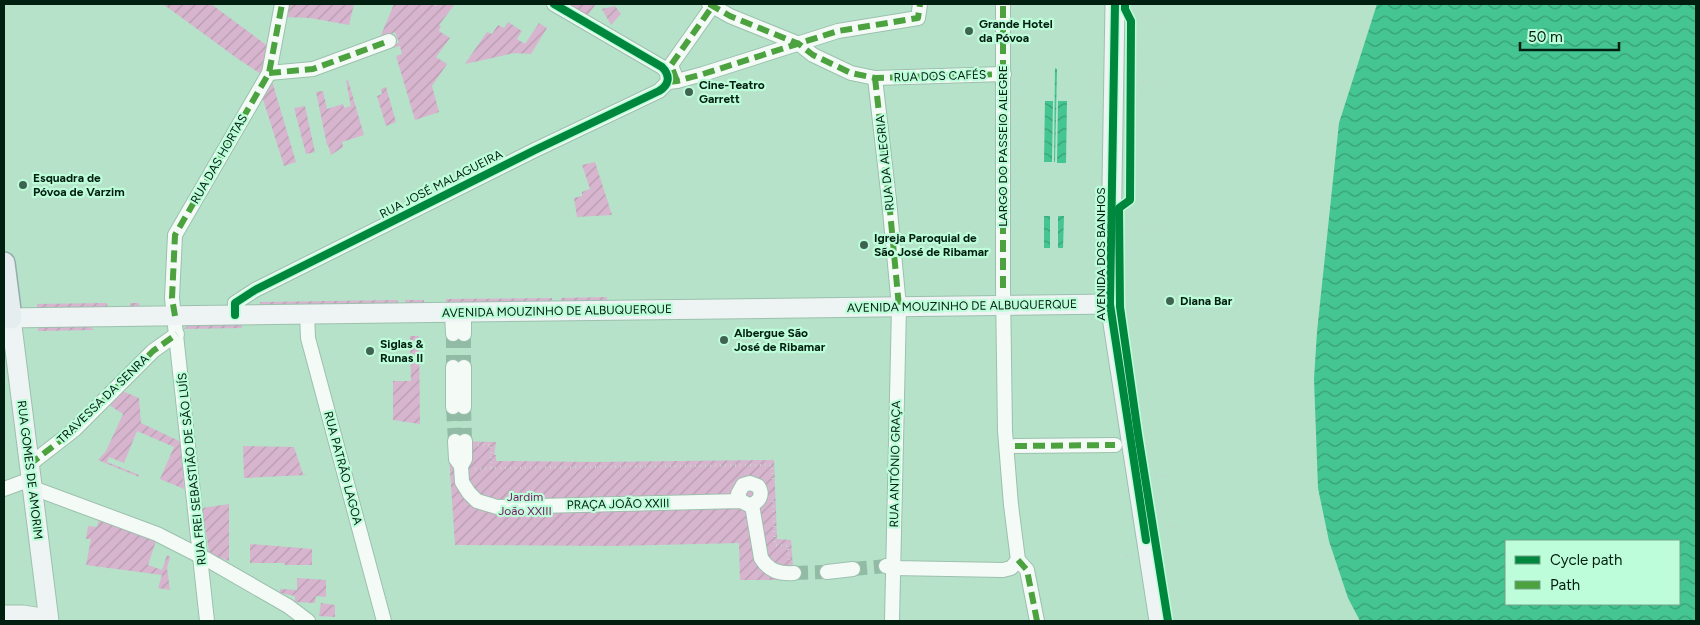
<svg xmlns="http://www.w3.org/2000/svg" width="1700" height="625" font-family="Figtree,sans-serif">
  <defs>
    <pattern id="garden-furrows" width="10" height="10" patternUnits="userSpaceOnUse" patternTransform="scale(1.25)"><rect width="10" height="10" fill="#d7b5ce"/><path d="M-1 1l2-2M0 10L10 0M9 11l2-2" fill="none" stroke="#b79bb0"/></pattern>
    <pattern id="water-waves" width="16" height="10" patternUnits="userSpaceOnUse" patternTransform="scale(1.25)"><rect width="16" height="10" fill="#45c592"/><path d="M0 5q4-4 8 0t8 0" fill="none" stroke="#379f76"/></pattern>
  </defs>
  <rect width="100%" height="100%" fill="#b5e2c9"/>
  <g fill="url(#garden-furrows)">
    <polygon points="163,4 211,4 269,47 266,62 261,74 238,59"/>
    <polygon points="288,4 354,4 349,25 310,18 286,17"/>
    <polygon points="394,4 432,4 436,6 438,4 455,4 439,25 441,26 439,31 450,38 436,57 447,64 432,86 439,112 415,120 396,56 402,54 400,46 393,48 392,44 399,43 395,32 379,40"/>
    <polygon points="568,4 596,4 587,16"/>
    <polygon points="615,6 621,14 611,25 602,9"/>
    <polygon points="508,22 522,31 517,39 525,44 539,23 547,28 531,54 514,53 465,64 487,32 492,34 498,25 504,28"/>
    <polygon points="348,80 364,135 342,142 343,147 331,155 328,145 327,145 316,92 323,91 327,109 343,104 344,108 351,106 346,81"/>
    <polygon points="272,81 296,162 284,166 262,96"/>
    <polygon points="386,87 396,122 386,126 377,96 382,94 381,89"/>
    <polygon points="305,106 315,152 306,154 294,108"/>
    <polygon points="595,162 612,215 577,217 574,198 582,196 582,192 590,189 582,165"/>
    <polygon points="607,297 607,304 561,304 561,298"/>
    <polygon points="552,298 552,304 405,306 405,300 424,300 424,304 446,303 446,299"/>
    <polygon points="398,300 398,306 260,308 260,302"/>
    <polygon points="107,303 108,308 130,307 130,303 139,303 140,310 37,311 37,304"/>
    <polygon points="241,322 242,328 184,329 189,324"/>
    <polygon points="38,324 87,324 94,330 38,331"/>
    <polygon points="410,336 419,336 420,424 393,420 393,381 411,381"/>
    <polygon points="120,390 139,398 141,423 181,442 184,489 160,479 174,447 137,431 124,463 109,457 107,462 139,475 139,477 98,460 106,451 123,414 106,403"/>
    <polygon points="448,441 496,442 494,455 496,455 496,461 597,462 774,460 777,539 791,540 794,580 740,580 739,543 614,546 455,545"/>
    <polygon points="243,446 294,447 303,474 307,475 244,478"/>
    <polygon points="229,504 229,561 221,558 218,562 210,557 202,508"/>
    <polygon points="99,519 157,538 148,565 162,570 167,555 170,557 167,568 170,590 158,588 162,575 86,565 91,539 86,539 88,526 97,527"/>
    <polygon points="250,544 312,549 312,565 285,565 284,563 250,563"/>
    <polygon points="297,578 326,580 326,597 316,596 315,603 295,602 295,596 280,593 280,589 297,590"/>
    <polygon points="321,603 335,605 335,617 319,616"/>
  </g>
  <g fill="url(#water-waves)" fill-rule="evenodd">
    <path d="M1377 4H1696V621H1360L1348 598 1329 541 1318 488 1314 379 1317 332 1339 123ZM1679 541V604H1506V541Z"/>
    <polygon points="1055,68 1057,69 1055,162 1054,162"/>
    <polygon points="1045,101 1053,101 1052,162 1044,162"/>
    <polygon points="1058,101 1067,101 1066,163 1057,163"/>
    <rect x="1044" y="216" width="6" height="32"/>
    <polygon points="1058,216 1064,216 1063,248 1058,248"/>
  </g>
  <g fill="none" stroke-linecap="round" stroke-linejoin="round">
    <g stroke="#91bba4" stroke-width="14" stroke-dasharray="14 7" stroke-linecap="butt">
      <polyline points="453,334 453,367"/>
      <polyline points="464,334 464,367"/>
      <polyline points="453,407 455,441"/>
      <polyline points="464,407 465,441"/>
      <polyline points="853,569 886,566"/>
      <polyline points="794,573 827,572"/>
    </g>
    <defs>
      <g id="street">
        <polyline points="554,4 662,67 667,72 668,82"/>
        <polyline points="709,4 730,16 799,44 813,55 851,73 875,78 1004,74"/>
        <polyline points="1003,4 1003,288 1005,431 1011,505 1018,560"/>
        <polyline points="269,73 313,69 389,41"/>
        <polyline points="875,78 889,200 899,307 892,621"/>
        <polyline points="677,81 671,65 714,4"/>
        <polyline points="668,82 677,81 703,74 838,31 918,18 920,4"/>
        <polyline points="452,312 453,334"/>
        <polyline points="464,312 464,334"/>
        <polyline points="307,314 308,338 384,621"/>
        <polyline points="235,315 235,303 255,290 535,150 659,91 668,82"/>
        <polyline points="453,367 453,407"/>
        <polyline points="464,367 464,407"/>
        <path d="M455 441 456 459 461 466 462 482 469 493 477 501 497 507 741 501 749 505C759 503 764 495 758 486L750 483 743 485 738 494 741 501"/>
        <polyline points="1015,446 1115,445"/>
        <polyline points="29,465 74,430 153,351 177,334"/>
        <polyline points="461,466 465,459 465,441"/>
        <polyline points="33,488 157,534 208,560 288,606 308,621"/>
        <polyline points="4,489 31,479"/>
        <path d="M752 505 761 558C769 571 779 574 794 573"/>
        <polyline points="1018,560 1027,570 1037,621"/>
        <polyline points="886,566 893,568 1003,570 1011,568 1018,560"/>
        <polyline points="827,572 853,569"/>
        <polyline points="207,621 172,298 175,235 269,73 282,4"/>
      </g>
      <g id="secondary">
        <polyline points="1115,4 1110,304 1159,621"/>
        <polyline points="4,318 1110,304"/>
        <polyline points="11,318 49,621"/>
        <polyline points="4,615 23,615 48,619"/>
      </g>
      <polyline id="primary" points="4,263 11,318"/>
    </defs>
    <use href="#street" stroke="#9dc0ae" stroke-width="16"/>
    <use href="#secondary" stroke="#9dc0ae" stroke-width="21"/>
    <use href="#primary" stroke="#95acaa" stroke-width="24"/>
    <g stroke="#c5d4cc" stroke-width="2.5" stroke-dasharray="1 4" stroke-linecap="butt">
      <polyline points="1142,17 1156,17"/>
      <polyline points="1142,81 1156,80"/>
      <polyline points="1149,230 1155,230"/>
      <polyline points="1149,325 1153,328"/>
      <polyline points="478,445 491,445 491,468 772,465 773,483"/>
      <polyline points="475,469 491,468"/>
      <polyline points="1156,477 1170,474"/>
      <polyline points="773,501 775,545 788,546 789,561"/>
      <polyline points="1164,528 1177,525"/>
      <polyline points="1126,556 1133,555"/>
    </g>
    <use href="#street" stroke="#f4fbf7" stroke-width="14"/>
    <use href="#secondary" stroke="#edf4f3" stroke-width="19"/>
    <use href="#primary" stroke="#e5edef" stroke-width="21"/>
    <g stroke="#4ba23f" stroke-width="6" stroke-dasharray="12 6" stroke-linecap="butt">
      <polyline points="709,4 730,16 799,44 813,55 851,73 875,78 1004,74"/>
      <polyline points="269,73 313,69 389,41"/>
      <polyline points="875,78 889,200 899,307"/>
      <polyline points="677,81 671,65 714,4"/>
      <polyline points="668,82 677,81 703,74 838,31 918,18 920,4"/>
      <polyline points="1003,288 1003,4"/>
      <polyline points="175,316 172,298 175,235 269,73 282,4"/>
      <polyline points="1015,446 1115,445"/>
      <polyline points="29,465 74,430 153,351 177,334"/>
      <polyline points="1018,560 1027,570 1037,621"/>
    </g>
    <defs>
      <g id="cycleway">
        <polyline points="1115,4 1110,304 1146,540"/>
        <polyline points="1125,4 1125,9 1131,21 1130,200 1119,208 1120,307 1138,434 1168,621"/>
        <path d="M235 315V303L255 290 535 150 659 91C669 85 671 76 662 67L554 4"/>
      </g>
    </defs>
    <use href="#cycleway" stroke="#befdda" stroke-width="11"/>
    <use href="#cycleway" stroke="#00873e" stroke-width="8"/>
  </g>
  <g fill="#3f6351" stroke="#befdda" stroke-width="2">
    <circle cx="969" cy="31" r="5"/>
    <circle cx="689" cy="92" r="5"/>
    <circle cx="23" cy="185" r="5"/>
    <circle cx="864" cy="245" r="5"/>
    <circle cx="1170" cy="301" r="5"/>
    <circle cx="724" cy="340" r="5"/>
    <circle cx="370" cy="351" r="5"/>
  </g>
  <g text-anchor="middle" stroke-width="4.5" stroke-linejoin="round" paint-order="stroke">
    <g font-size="12" font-weight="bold" fill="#001f10" stroke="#befdda" text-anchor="start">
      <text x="979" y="28">Grande Hotel<tspan x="979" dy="14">da Póvoa</tspan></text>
      <text x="699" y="89">Cine-Teatro<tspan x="699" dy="14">Garrett</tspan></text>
      <text x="33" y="182">Esquadra de<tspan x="33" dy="14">Póvoa de Varzim</tspan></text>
      <text x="874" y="242">Igreja Paroquial de<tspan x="874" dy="14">São José de Ribamar</tspan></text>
      <text x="1180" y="305">Diana Bar</text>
      <text x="734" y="337">Albergue São<tspan x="734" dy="14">José de Ribamar</tspan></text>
      <text x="380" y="348">Siglas &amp;<tspan x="380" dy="14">Runas II</tspan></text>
    </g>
    <g font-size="12" fill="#001f10" stroke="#befdda">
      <text transform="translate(940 76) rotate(-2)" y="4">RUA DOS CAFÉS</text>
      <text transform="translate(1003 146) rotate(-90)" y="4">LARGO DO PASSEIO ALEGRE</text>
      <text transform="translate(219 159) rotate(-60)" y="4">RUA DAS HORTAS</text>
      <text transform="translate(885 163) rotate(-96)" y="4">RUA DA ALEGRIA</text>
      <text transform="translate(441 184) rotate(-27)" y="4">RUA JOSÉ MALAGUEIRA</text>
      <text transform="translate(1101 254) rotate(-90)" y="4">AVENIDA DOS BANHOS</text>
      <text transform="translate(962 306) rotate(-1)" y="4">AVENIDA MOUZINHO DE ALBUQUERQUE</text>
      <text transform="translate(557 311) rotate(-1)" y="4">AVENIDA MOUZINHO DE ALBUQUERQUE</text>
      <text transform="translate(103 399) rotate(-44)" y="4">TRAVESSA DA SENRA</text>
      <text transform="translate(895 464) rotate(-89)" y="4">RUA ANTÓNIO GRAÇA</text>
      <text transform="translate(343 468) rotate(75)" y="4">RUA PATRÃO LAGOA</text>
      <text transform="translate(192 469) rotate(-96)" y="4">RUA FREI SEBASTIÃO DE SÃO LUÍS</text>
      <text transform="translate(30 470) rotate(83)" y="4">RUA GOMES DE AMORIM</text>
      <text transform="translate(618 504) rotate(-1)" y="4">PRAÇA JOÃO XXIII</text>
    </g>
    <g font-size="12" fill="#74185e" stroke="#befdda">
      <text x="525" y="501">Jardim<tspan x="525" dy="14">João XXIII</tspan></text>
    </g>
  </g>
  <rect width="1700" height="625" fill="none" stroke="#001f10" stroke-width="10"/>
  <rect x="1505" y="540" width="175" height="65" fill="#befdda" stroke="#72a489"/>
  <rect x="1515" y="556" width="25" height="8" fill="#00873e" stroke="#72a489"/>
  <text x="1550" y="565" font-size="15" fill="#001f10">Cycle path</text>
  <rect x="1515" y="581" width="25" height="8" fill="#4ba23f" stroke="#72a489"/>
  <text x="1550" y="590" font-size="15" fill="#001f10">Path</text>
  <path d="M1520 42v8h99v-8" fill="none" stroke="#001f10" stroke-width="2.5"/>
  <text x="1528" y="42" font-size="15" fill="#001f10" stroke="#befdda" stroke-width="4" paint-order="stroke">50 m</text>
</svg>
